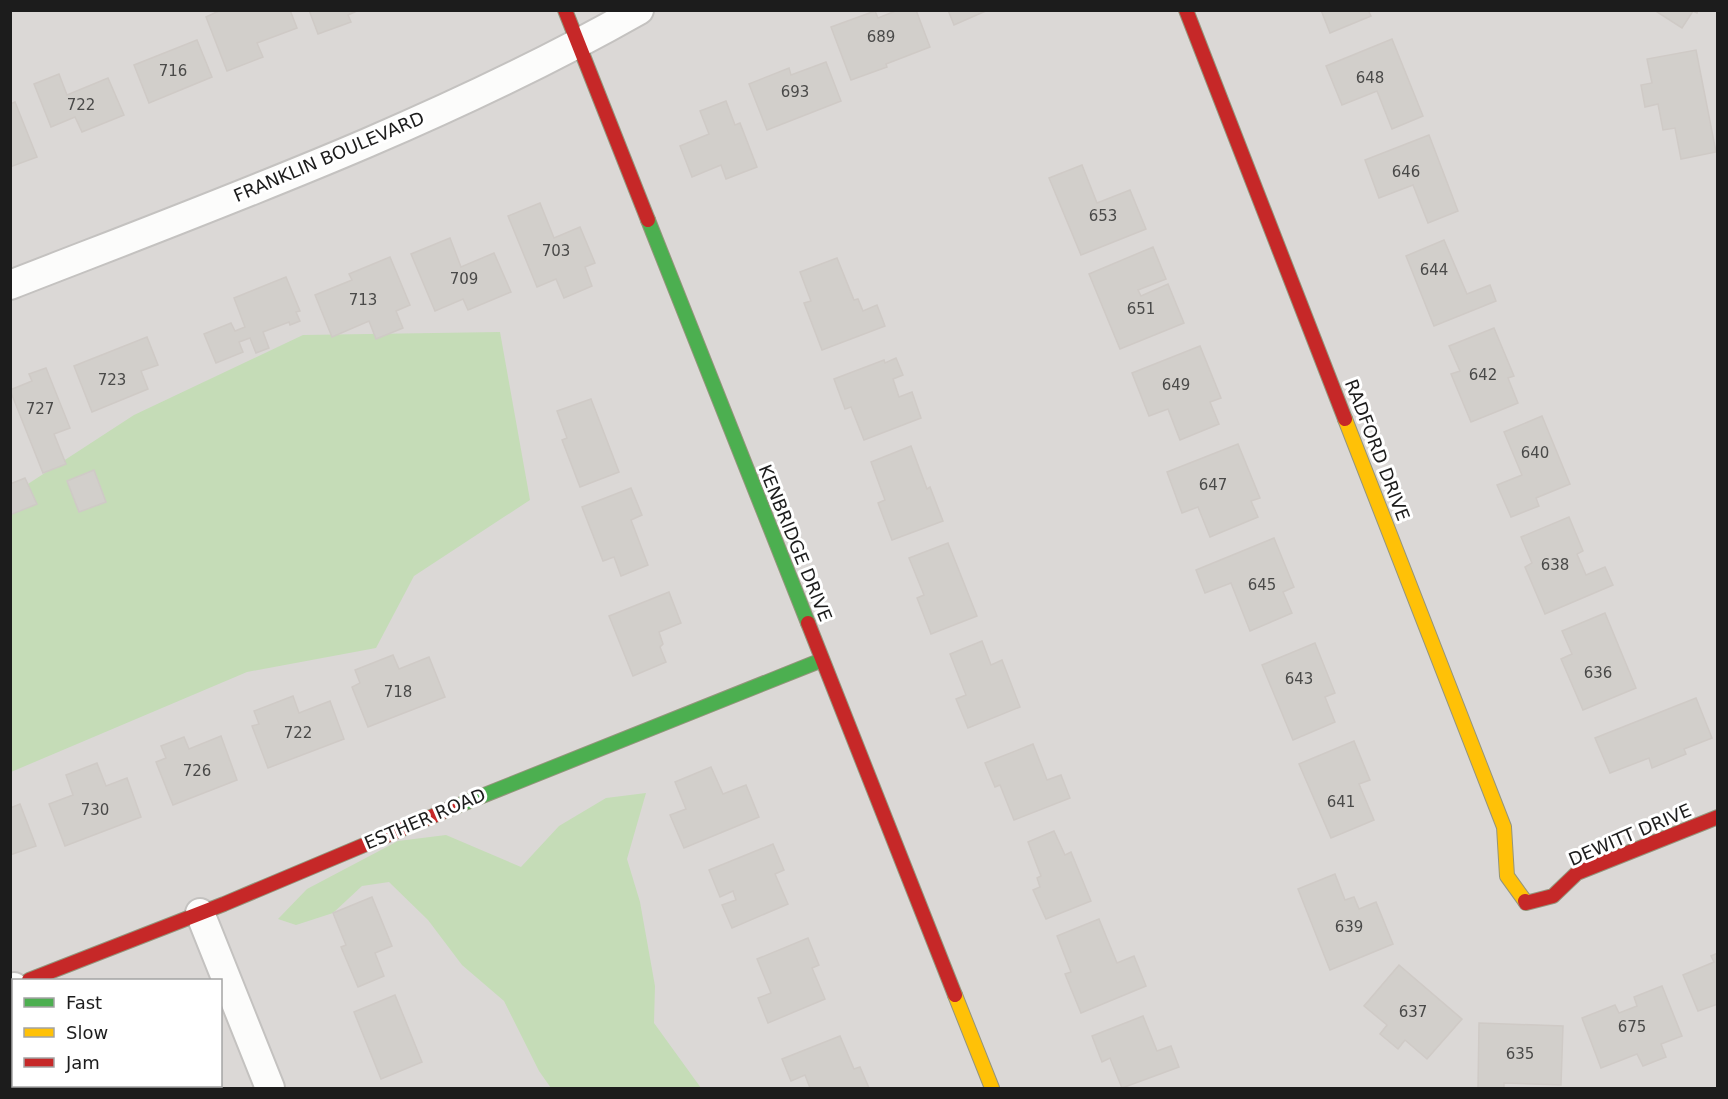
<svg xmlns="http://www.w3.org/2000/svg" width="1728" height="1099" font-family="'DejaVu Sans',sans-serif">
  <rect width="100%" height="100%" fill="#ece9e4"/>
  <path fill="#dbd8d6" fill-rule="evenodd" d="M10 11H1717V1088H11ZM14 980H220V1086H14Z"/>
  <g fill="#c5dcb7">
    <polygon points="500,332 530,500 414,576 376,648 247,672 11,772 11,495 134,415 303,335"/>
    <polygon points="646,793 627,859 640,902 655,986 654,1023 701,1088 551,1088 539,1071 504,1001 462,965 428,920 389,882 362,886 333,913 296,925 278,919 307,889 398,841 446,835 521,867 559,826 606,798"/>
  </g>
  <g fill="#d2cfcb" stroke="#cfcac6" stroke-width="1.5">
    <polygon points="221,10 290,10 297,28 257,43 263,57 227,71 206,17"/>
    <polygon points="309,10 359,10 348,15 351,22 318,34"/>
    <polygon points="898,10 916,10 930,47 886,64 887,67 851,80 831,27 875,11 878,18"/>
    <polygon points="948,10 988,10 954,25"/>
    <polygon points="1321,10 1368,10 1371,16 1330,33"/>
    <polygon points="1654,10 1698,10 1697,13 1693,11 1682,28"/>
    <polygon points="1392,39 1423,116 1392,129 1377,91 1342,105 1326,66"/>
    <polygon points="197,40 212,77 149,103 134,65"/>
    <polygon points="1696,50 1716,152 1681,159 1675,128 1663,130 1658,104 1645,107 1641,85 1652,83 1647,59"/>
    <polygon points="826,62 841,101 767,130 749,84 789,68 791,75"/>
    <polygon points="59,74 67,95 108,78 124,115 82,132 75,117 51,127 34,84"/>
    <polygon points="726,101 735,125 740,123 757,167 726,179 721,165 692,177 680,146 709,134 700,111"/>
    <polygon points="15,102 37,157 10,167 10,104"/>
    <polygon points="1429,135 1458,211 1428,223 1413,185 1379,198 1365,160"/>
    <polygon points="1082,165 1097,203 1130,190 1146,229 1081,255 1049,178"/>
    <polygon points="540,203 554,238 580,227 595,263 585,267 592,286 564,298 556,279 537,287 508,216"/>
    <polygon points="450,238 461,267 494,253 511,292 468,310 463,299 435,311 411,254"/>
    <polygon points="1444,240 1467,294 1490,285 1496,301 1434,326 1406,256"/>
    <polygon points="1153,247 1166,279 1138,290 1141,296 1168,284 1184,323 1120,349 1089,274"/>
    <polygon points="390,257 410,305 396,311 403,328 376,339 369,321 332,337 315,295 352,280 349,274"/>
    <polygon points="837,258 854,300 858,299 863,311 877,305 885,326 822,350 804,303 811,301 800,272"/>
    <polygon points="286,277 300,311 296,312 300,321 290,325 289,322 263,332 269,348 256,353 250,338 239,342 243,352 216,363 204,334 231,323 235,331 245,327 234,298"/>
    <polygon points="1494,328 1514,376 1508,378 1518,403 1471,422 1451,374 1460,371 1449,346"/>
    <polygon points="147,337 158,365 141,371 148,389 92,412 74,366"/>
    <polygon points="1200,346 1221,398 1210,402 1219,424 1180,440 1168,409 1149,416 1132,373"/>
    <polygon points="896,358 903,375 893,379 899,397 912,392 921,418 864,440 851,407 845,409 834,379 884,360 885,363"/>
    <polygon points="46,368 70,428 54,434 66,464 43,473 10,390 32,381 29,374"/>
    <polygon points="591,399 619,472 580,487 562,440 567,438 557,411"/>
    <polygon points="1542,416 1570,484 1536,498 1539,506 1511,517 1497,485 1522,475 1504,432"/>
    <polygon points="1238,444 1260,498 1251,501 1258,517 1210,537 1198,507 1182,513 1167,472"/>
    <polygon points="911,446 927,489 930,487 943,521 892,540 878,503 885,500 871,462"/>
    <polygon points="94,470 106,502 79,512 67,481"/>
    <polygon points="25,478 37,504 10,515 10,484"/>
    <polygon points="631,488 642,515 631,520 648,565 621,576 614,557 603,561 582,507"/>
    <polygon points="1569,517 1583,551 1577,554 1586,575 1605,567 1613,585 1545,614 1525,567 1532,563 1521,537"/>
    <polygon points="1274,538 1294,587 1283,592 1292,613 1250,631 1231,583 1205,593 1196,570"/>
    <polygon points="948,543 977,616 931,634 917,598 924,595 909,558"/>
    <polygon points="669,592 681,623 659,632 663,644 660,647 666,662 633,676 609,616"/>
    <polygon points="1605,613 1636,688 1583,710 1561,659 1572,654 1562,631"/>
    <polygon points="982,641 991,665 1002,660 1020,707 968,728 956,699 966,695 950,654"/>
    <polygon points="1315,643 1335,693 1325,697 1335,722 1293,740 1262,665"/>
    <polygon points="393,655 399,669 429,657 445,697 368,727 352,687 360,683 355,670"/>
    <polygon points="293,696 299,713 330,701 344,739 268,768 252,726 259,724 254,711"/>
    <polygon points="1696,698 1712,738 1684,749 1686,754 1652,768 1649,758 1610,773 1595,738"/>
    <polygon points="221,736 237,780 173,805 156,762 166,758 161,746 184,737 189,749"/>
    <polygon points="1354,741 1370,780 1359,784 1374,820 1331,838 1299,764"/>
    <polygon points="1033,744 1047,780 1061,775 1070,798 1014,820 1000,785 995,787 985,763"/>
    <polygon points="97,763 106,786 127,778 141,817 65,846 49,804 73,795 66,775"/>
    <polygon points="711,767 723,794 746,785 759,817 684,848 670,815 686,809 675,782"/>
    <polygon points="20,804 36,846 10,855 10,808"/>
    <polygon points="1054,831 1065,855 1071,852 1091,901 1046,919 1033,890 1040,887 1037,878 1041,876 1028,842"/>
    <polygon points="773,844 784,870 775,874 788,904 732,928 722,905 736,900 733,891 720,897 709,870"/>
    <polygon points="1335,874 1345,900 1354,897 1359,909 1376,902 1393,944 1330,970 1298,889"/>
    <polygon points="372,897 392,946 375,953 384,976 358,987 341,947 346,945 333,913"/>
    <polygon points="1099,919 1117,963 1134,956 1146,986 1081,1013 1065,974 1071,972 1057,936"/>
    <polygon points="808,938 819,965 812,968 825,999 768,1023 758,998 771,993 757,959"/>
    <polygon points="1718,953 1718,1004 1698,1011 1683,975 1714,962 1711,956"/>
    <polygon points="1399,965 1462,1019 1427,1059 1405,1040 1398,1049 1380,1034 1387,1025 1364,1006"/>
    <polygon points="1662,986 1682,1036 1661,1044 1666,1057 1643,1066 1637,1054 1601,1068 1582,1018 1615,1005 1619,1013 1637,1006 1634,997"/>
    <polygon points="395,995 422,1062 381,1079 354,1012"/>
    <polygon points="1143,1016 1157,1051 1171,1046 1179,1067 1122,1088 1110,1058 1102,1062 1092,1036"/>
    <polygon points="1479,1023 1563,1026 1561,1085 1504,1083 1504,1088 1478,1088"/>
    <polygon points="840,1036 854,1069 860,1067 869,1088 810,1088 805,1075 791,1081 782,1059"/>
  </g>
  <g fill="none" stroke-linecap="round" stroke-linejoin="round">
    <defs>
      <g id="street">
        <path d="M10 285C223 202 440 123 639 10"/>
        <polyline points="200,913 270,1088"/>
        <polyline points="10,988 14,987"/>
      </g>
      <g id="fast">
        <polyline points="648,220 808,623"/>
        <polyline points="452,808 822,660"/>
      </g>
      <g id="slow">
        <polyline points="1345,419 1504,827 1507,876 1525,901"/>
        <polyline points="955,995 992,1088"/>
      </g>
      <g id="jam">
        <polyline points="565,10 648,220"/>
        <polyline points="1186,10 1345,419"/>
        <polyline points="808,623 955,995"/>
        <polyline points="1525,901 1526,903 1553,896 1577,873 1718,817"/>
        <polyline points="29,980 224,904 452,808"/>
      </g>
    </defs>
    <use href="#street" stroke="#c4c2c0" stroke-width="32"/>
    <use href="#fast" stroke="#94957c" stroke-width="16"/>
    <use href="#slow" stroke="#94957c" stroke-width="16"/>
    <use href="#jam" stroke="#94957c" stroke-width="16"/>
    <use href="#street" stroke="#fcfcfb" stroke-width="28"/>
    <use href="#fast" stroke="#4caf50" stroke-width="14"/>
    <use href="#slow" stroke="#ffc107" stroke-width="14"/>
    <use href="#jam" stroke="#c62828" stroke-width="14"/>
  </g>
  <g text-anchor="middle" stroke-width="6" stroke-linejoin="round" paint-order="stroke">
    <g font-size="15" fill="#4a4a49">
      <text x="881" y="42">689</text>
      <text x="173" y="76">716</text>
      <text x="1370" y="83">648</text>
      <text x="795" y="97">693</text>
      <text x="81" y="110">722</text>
      <text x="1406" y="177">646</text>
      <text x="1103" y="221">653</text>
      <text x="556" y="256">703</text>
      <text x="1434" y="275">644</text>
      <text x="464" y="284">709</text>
      <text x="363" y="305">713</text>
      <text x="1141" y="314">651</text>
      <text x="1483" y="380">642</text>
      <text x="112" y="385">723</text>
      <text x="1176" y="390">649</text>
      <text x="40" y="414">727</text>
      <text x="1535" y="458">640</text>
      <text x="1213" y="490">647</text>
      <text x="1555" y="570">638</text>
      <text x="1262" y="590">645</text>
      <text x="1598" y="678">636</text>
      <text x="1299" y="684">643</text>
      <text x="398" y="697">718</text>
      <text x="298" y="738">722</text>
      <text x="197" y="776">726</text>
      <text x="1341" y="807">641</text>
      <text x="95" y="815">730</text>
      <text x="1349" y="932">639</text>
      <text x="1413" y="1017">637</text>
      <text x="1632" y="1032">675</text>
      <text x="1520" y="1059">635</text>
    </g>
    <g font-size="18" fill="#1c1c1c" stroke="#fff">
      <text transform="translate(329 157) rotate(-23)" y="6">FRANKLIN BOULEVARD</text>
      <text transform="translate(1377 450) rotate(69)" y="6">RADFORD DRIVE</text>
      <text transform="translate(795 543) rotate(68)" y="6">KENBRIDGE DRIVE</text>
      <text transform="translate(425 819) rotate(-23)" y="6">ESTHER ROAD</text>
      <text transform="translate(1630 835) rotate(-23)" y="6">DEWITT DRIVE</text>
    </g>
  </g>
  <rect width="1728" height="1099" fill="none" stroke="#1c1c1c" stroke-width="24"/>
  <rect x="12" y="979" width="210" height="108" fill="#ffffff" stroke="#a4a4a4" stroke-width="1.5"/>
  <rect x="24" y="998" width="30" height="9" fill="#4caf50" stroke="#a4a4a4" stroke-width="1.5"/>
  <text x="66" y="1009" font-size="18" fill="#1c1c1c">Fast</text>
  <rect x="24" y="1028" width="30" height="9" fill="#ffc107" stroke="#a4a4a4" stroke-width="1.5"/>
  <text x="66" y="1039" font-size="18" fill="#1c1c1c">Slow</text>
  <rect x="24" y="1058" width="30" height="9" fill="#c62828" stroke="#a4a4a4" stroke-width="1.5"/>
  <text x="66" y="1069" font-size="18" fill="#1c1c1c">Jam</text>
</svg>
